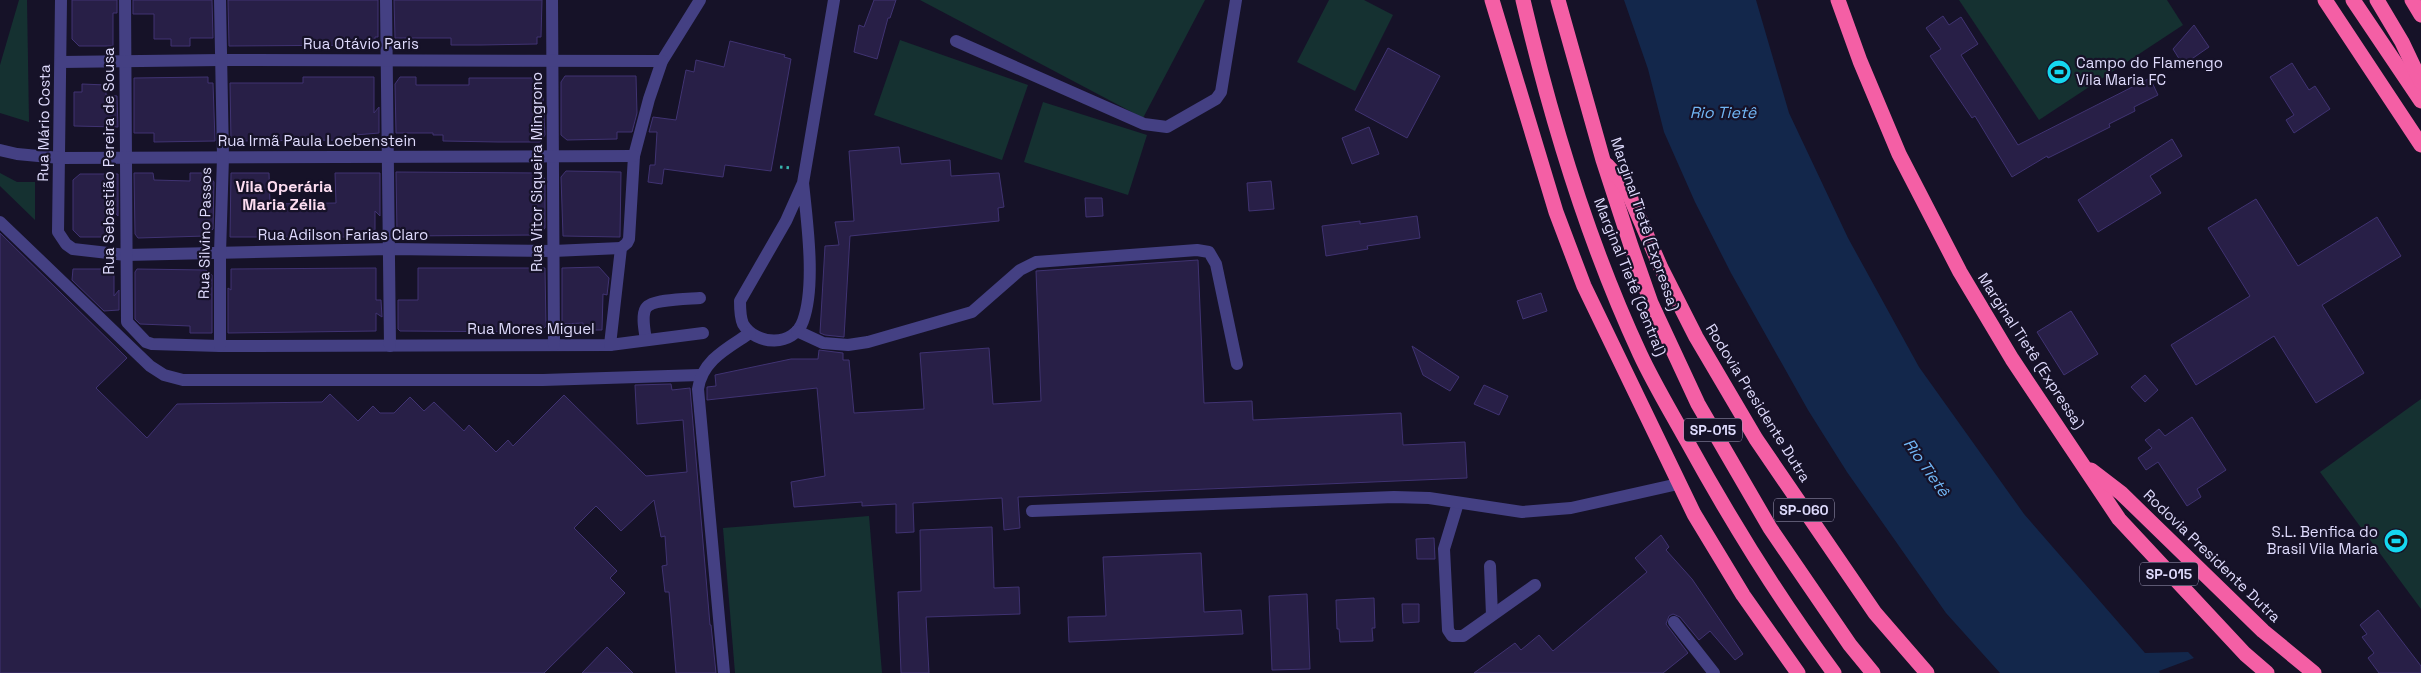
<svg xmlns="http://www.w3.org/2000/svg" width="2421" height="673" font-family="'Space Grotesk',sans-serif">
  <rect width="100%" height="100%" fill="#161228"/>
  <g fill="#153131">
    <polygon points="19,0 27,0 29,122 0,113 0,65"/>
    <polygon points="920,0 1205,0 1143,118"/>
    <polygon points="1329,0 1364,0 1393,15 1355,91 1297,62"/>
    <polygon points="1959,0 2167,0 2183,25 2039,120"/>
    <polygon points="900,40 1028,85 1002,160 874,115"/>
    <polygon points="1043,102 1147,135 1128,195 1024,162"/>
    <polygon points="0,173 17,182 35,182 35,220 0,186"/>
    <polygon points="2421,399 2421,609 2320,472"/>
    <polygon points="869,516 882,673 735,673 723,528"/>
  </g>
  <polygon fill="#13274b" points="1624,0 1756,0 1789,113 1848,238 1919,367 2024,514 2145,653 2188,652 2194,658 2159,671 2160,673 2000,673 1946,613 1847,472 1808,410 1731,273 1695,202 1664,132 1648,69"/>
  <g fill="#281f47" stroke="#403372">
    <polygon points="72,0 117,0 117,13 113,13 113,46 79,46 72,39"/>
    <polygon points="133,0 212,0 213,38 190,38 190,46 171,46 171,39 154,39 154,14 133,14"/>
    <polygon points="228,0 378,0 378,37 375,37 375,45 229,46"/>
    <polygon points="394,0 542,0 541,37 537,37 537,44 481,45 451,45 451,38 395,38"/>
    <polygon points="874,0 896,0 890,18 888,18 877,59 854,52 859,25 864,27"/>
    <polygon points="1943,16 1949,25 1961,17 1978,44 1961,55 2018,145 2150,78 2158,95 2134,107 2135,111 2109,124 2110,127 2048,158 2047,156 2012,177 1975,116 1972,118 1930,56 1941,49 1926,28"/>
    <polygon points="2194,25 2209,47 2183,65 2173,49"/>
    <polygon points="730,41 785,55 784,57 791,59 771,171 725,165 723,177 664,169 662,184 648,182 650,165 655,165 657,132 649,132 653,117 676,120 686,70 694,72 696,60 724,67"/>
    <polygon points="1388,48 1440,76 1407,138 1355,110"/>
    <polygon points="2292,63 2309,90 2315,86 2330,109 2294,133 2286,120 2294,115 2270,77"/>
    <polygon points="565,76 636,76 637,113 632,132 617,132 617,139 567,140 561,135 561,82"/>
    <polygon points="208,77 208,83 213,83 215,141 154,142 154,133 134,133 134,78"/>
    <polygon points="303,77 374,77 374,113 379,107 379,133 355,135 355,140 231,141 230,83 303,83"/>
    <polygon points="400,77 416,77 416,85 469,85 469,78 542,78 545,135 540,142 498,142 443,141 443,135 433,135 433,133 396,133 395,84"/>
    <polygon points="82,84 106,85 106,95 117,96 118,127 74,126 74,92 82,92"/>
    <polygon points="1369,127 1379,154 1352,164 1342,138"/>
    <polygon points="2172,139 2182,156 2150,176 2161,193 2098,232 2078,200"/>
    <polygon points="899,147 901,164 950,160 951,176 999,173 1004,207 998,208 999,221 850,236 844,337 825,335 820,333 825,246 839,245 835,222 854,221 849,151"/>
    <polygon points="566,171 621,172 620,237 563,236 561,177"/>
    <polygon points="396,172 540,173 545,179 545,228 539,235 400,236 397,233"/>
    <polygon points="134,173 153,173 154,180 190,181 190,173 207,173 214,182 213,229 206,236 138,238 135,234"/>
    <polygon points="231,173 269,173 270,204 336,203 335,173 380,173 380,216 375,211 375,237 230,237"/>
    <polygon points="80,174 118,174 118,216 113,210 113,237 80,237 73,230 73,180"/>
    <polygon points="1271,181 1274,209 1249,211 1247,183"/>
    <polygon points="1085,198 1102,198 1103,216 1086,217"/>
    <polygon points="2256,199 2298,266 2377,217 2401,256 2322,305 2364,373 2316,403 2274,336 2196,385 2171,345 2250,296 2208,228"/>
    <polygon points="1417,216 1420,238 1367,246 1368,249 1326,256 1322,226 1360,221 1360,224"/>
    <polygon points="0,233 127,358 96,388 147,438 177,404 322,402 330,394 358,421 373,406 380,413 394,413 410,397 424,411 434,402 464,431 469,425 496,452 508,440 513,446 564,395 646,476 687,472 683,420 637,424 635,385 671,384 672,390 690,388 710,625 711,625 716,673 676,673 669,592 665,592 662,566 667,565 665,536 661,537 654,500 621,531 596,506 574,528 617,571 610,578 625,593 544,673 0,673"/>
    <polygon points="1198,260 1204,403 1252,401 1253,420 1401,413 1403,445 1465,442 1467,478 1018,497 1020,528 1004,530 1002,498 913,503 914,532 896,533 896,504 862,506 862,502 794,507 791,482 825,476 817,388 707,400 707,387 716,386 715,375 791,359 818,359 819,350 843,353 843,360 849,360 854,413 924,409 920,353 989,348 993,404 1041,401 1036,271"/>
    <polygon points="599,267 609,278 607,295 603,294 602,330 583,330 583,323 562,324 562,268"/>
    <polygon points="376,268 376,300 381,300 382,317 376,313 376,331 228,333 228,288 231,290 231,269"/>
    <polygon points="418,268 545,268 546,326 540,332 400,331 398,329 398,300 418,300"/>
    <polygon points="73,269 114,269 114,296 119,290 119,310 104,311 72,280"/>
    <polygon points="137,269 206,270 212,275 212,333 190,333 190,326 140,324 135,319 135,272"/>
    <polygon points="1541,293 1547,311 1523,319 1517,301"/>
    <polygon points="2071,311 2098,354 2064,375 2037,332"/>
    <polygon points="1412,346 1459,377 1450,391 1423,375"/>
    <polygon points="2145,375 2158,390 2145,402 2131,387"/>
    <polygon points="1484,385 1508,396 1499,415 1474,404"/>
    <polygon points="2192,417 2226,470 2197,489 2201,497 2187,506 2158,462 2146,470 2138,458 2152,448 2145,440 2159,429 2165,436"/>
    <polygon points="992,527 994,588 1019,587 1020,614 926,617 929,673 901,673 898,592 921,591 920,530"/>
    <polygon points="1661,535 1669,547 1666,550 1692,579 1743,654 1735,660 1710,631 1699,640 1680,617 1673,614 1669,616 1666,624 1688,653 1663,673 1474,673 1515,643 1521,650 1539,635 1553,651 1647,572 1635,558"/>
    <polygon points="1434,538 1435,559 1417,559 1416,539"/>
    <polygon points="1201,553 1204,612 1241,610 1243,634 1069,642 1068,617 1106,616 1103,557"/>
    <polygon points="1307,594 1310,669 1272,670 1269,596"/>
    <polygon points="1374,598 1375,628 1372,628 1373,641 1340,642 1339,629 1337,629 1336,600"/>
    <polygon points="1402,604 1419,604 1419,622 1403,623"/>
    <polygon points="2378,610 2421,666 2421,673 2379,673 2368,658 2374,653 2362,637 2367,634 2360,625"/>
    <polygon points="607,647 633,673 582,673"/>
  </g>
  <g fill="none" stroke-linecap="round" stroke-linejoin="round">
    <polyline stroke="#39b3ad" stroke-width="3" stroke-dasharray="2.5 4" stroke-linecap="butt" points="780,167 792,168"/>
    <g stroke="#444083" stroke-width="12">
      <polyline points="61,0 58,232 66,244 73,249 126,255 390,249 553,251 621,248"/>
      <polyline points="125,0 127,322 146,342 152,344 220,346 610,345 621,248 627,243 629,239 634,156 649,99 662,61 700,0"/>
      <polyline points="386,0 390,346"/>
      <polyline points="552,0 554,345"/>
      <polyline points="956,41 1144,124 1167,127 1216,99 1221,92 1236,0"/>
      <polyline points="61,62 221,60 662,61"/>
      <polyline points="0,150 17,154 60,158 634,156"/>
      <path d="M803 183C807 221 816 286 803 321 794 347 756 346 743 324 740 317 740 309 740 301L786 221 803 183 834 0"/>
      <polyline points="0,222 150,366 164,375 183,380 543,380 700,375"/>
      <polyline points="797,331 823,343 848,345 868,342 972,312 1020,270 1036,262 1197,250 1209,252 1216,264 1237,364"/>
      <path d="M646 340C645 332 641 316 646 308 652 299 689 299 700 298"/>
      <polyline points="610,345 703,333"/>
      <polyline points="220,346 220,253 223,157 220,0"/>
      <polyline points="1458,503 1444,549 1448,630 1452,636 1463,636 1535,585"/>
      <polyline points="1032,511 1394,497 1429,498 1522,512 1571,508 1678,484"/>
      <polyline points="1490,566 1492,615"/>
      <polyline points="1674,622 1714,673"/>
      <path d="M724 673 698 389C702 360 728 348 750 333"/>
    </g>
    <g stroke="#f45fa5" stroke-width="15">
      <polyline points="1492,0 1556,212 1584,286 1694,514 1743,595 1798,673"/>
      <path d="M1523 0C1551 120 1588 242 1640 354 1654 384 1671 412 1687 441 1731 521 1779 599 1834 673"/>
      <polyline points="1558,0 1603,160 1631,246 1651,303 1698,404 1770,528 1850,645 1873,673"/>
      <polyline points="1838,0 1860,61 1899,154 1960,272 2012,359 2119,519 2245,654 2267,673"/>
      <polyline points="2325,0 2421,145"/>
      <polyline points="2353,0 2421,101"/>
      <polyline points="2377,0 2402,42 2421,82"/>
      <polyline points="2412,0 2421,15"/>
      <polyline points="1607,165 1625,185 1661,268 1696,337 1756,439 1875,613 1927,673"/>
      <polyline points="2091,470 2121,493 2263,631 2314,673"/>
    </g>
  </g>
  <defs>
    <symbol id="stadium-disc" viewBox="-11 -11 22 22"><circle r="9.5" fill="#15d7ef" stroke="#161228"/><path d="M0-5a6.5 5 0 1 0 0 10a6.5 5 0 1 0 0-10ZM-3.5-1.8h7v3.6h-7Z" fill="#111"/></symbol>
  </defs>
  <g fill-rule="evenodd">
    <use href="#stadium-disc" x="2045" y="58" width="28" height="28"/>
    <use href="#stadium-disc" x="2382" y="527" width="28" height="28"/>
  </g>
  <g text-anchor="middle" stroke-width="4.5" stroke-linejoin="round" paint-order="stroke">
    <g fill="#161228" stroke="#a39fbd" stroke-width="1">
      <rect x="1684" y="418.5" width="58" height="23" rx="4"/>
      <rect x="1774" y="498.5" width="60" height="23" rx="4"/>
      <rect x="2140" y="562.5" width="58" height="23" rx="4"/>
    </g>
    <g font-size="14" font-weight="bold" fill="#dfdbfd">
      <text x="1713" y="435">SP-015</text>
      <text x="1804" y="515">SP-060</text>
      <text x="2169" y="579">SP-015</text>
    </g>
    <g font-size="15" fill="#dfdbfd" stroke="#161228">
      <text x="361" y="49">Rua Otávio Paris</text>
      <text transform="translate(44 123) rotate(-89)" y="5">Rua Mário Costa</text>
      <text x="317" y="146">Rua Irmã Paula Loebenstein</text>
      <text transform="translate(109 161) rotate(-90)" y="5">Rua Sebastião Pereira de Sousa</text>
      <text transform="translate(537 172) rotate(-90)" y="5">Rua Vitor Siqueira Mingrono</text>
      <text transform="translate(1645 224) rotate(71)" y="5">Marginal Tietê (Expressa)</text>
      <text transform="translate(205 233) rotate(-89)" y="5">Rua Silvino Passos</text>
      <text x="343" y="240">Rua Adilson Farias Claro</text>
      <text transform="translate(1630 277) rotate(68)" y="5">Marginal Tietê (Central)</text>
      <text x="531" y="334">Rua Mores Miguel</text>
      <text transform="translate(2031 351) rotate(57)" y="5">Marginal Tietê (Expressa)</text>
      <text transform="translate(1758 403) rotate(58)" y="5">Rodovia Presidente Dutra</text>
      <text transform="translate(2212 556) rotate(44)" y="5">Rodovia Presidente Dutra</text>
    </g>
    <g font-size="15" fill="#dfdbfd" stroke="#161228" text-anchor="start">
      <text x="2076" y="68">Campo do Flamengo<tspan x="2076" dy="17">Vila Maria FC</tspan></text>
      <text x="2378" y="537" text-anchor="end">S.L. Benfica do<tspan x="2378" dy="17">Brasil Vila Maria</tspan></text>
    </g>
    <g font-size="16" font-style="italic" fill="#71b6f5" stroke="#161228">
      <text x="1723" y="118">Rio Tietê</text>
      <text transform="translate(1927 467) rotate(55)" y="6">Rio Tietê</text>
    </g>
    <g font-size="16" font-weight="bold" fill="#fdddf1" stroke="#161228">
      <text x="284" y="192">Vila Operária<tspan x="284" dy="18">Maria Zélia</tspan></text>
    </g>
  </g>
</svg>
